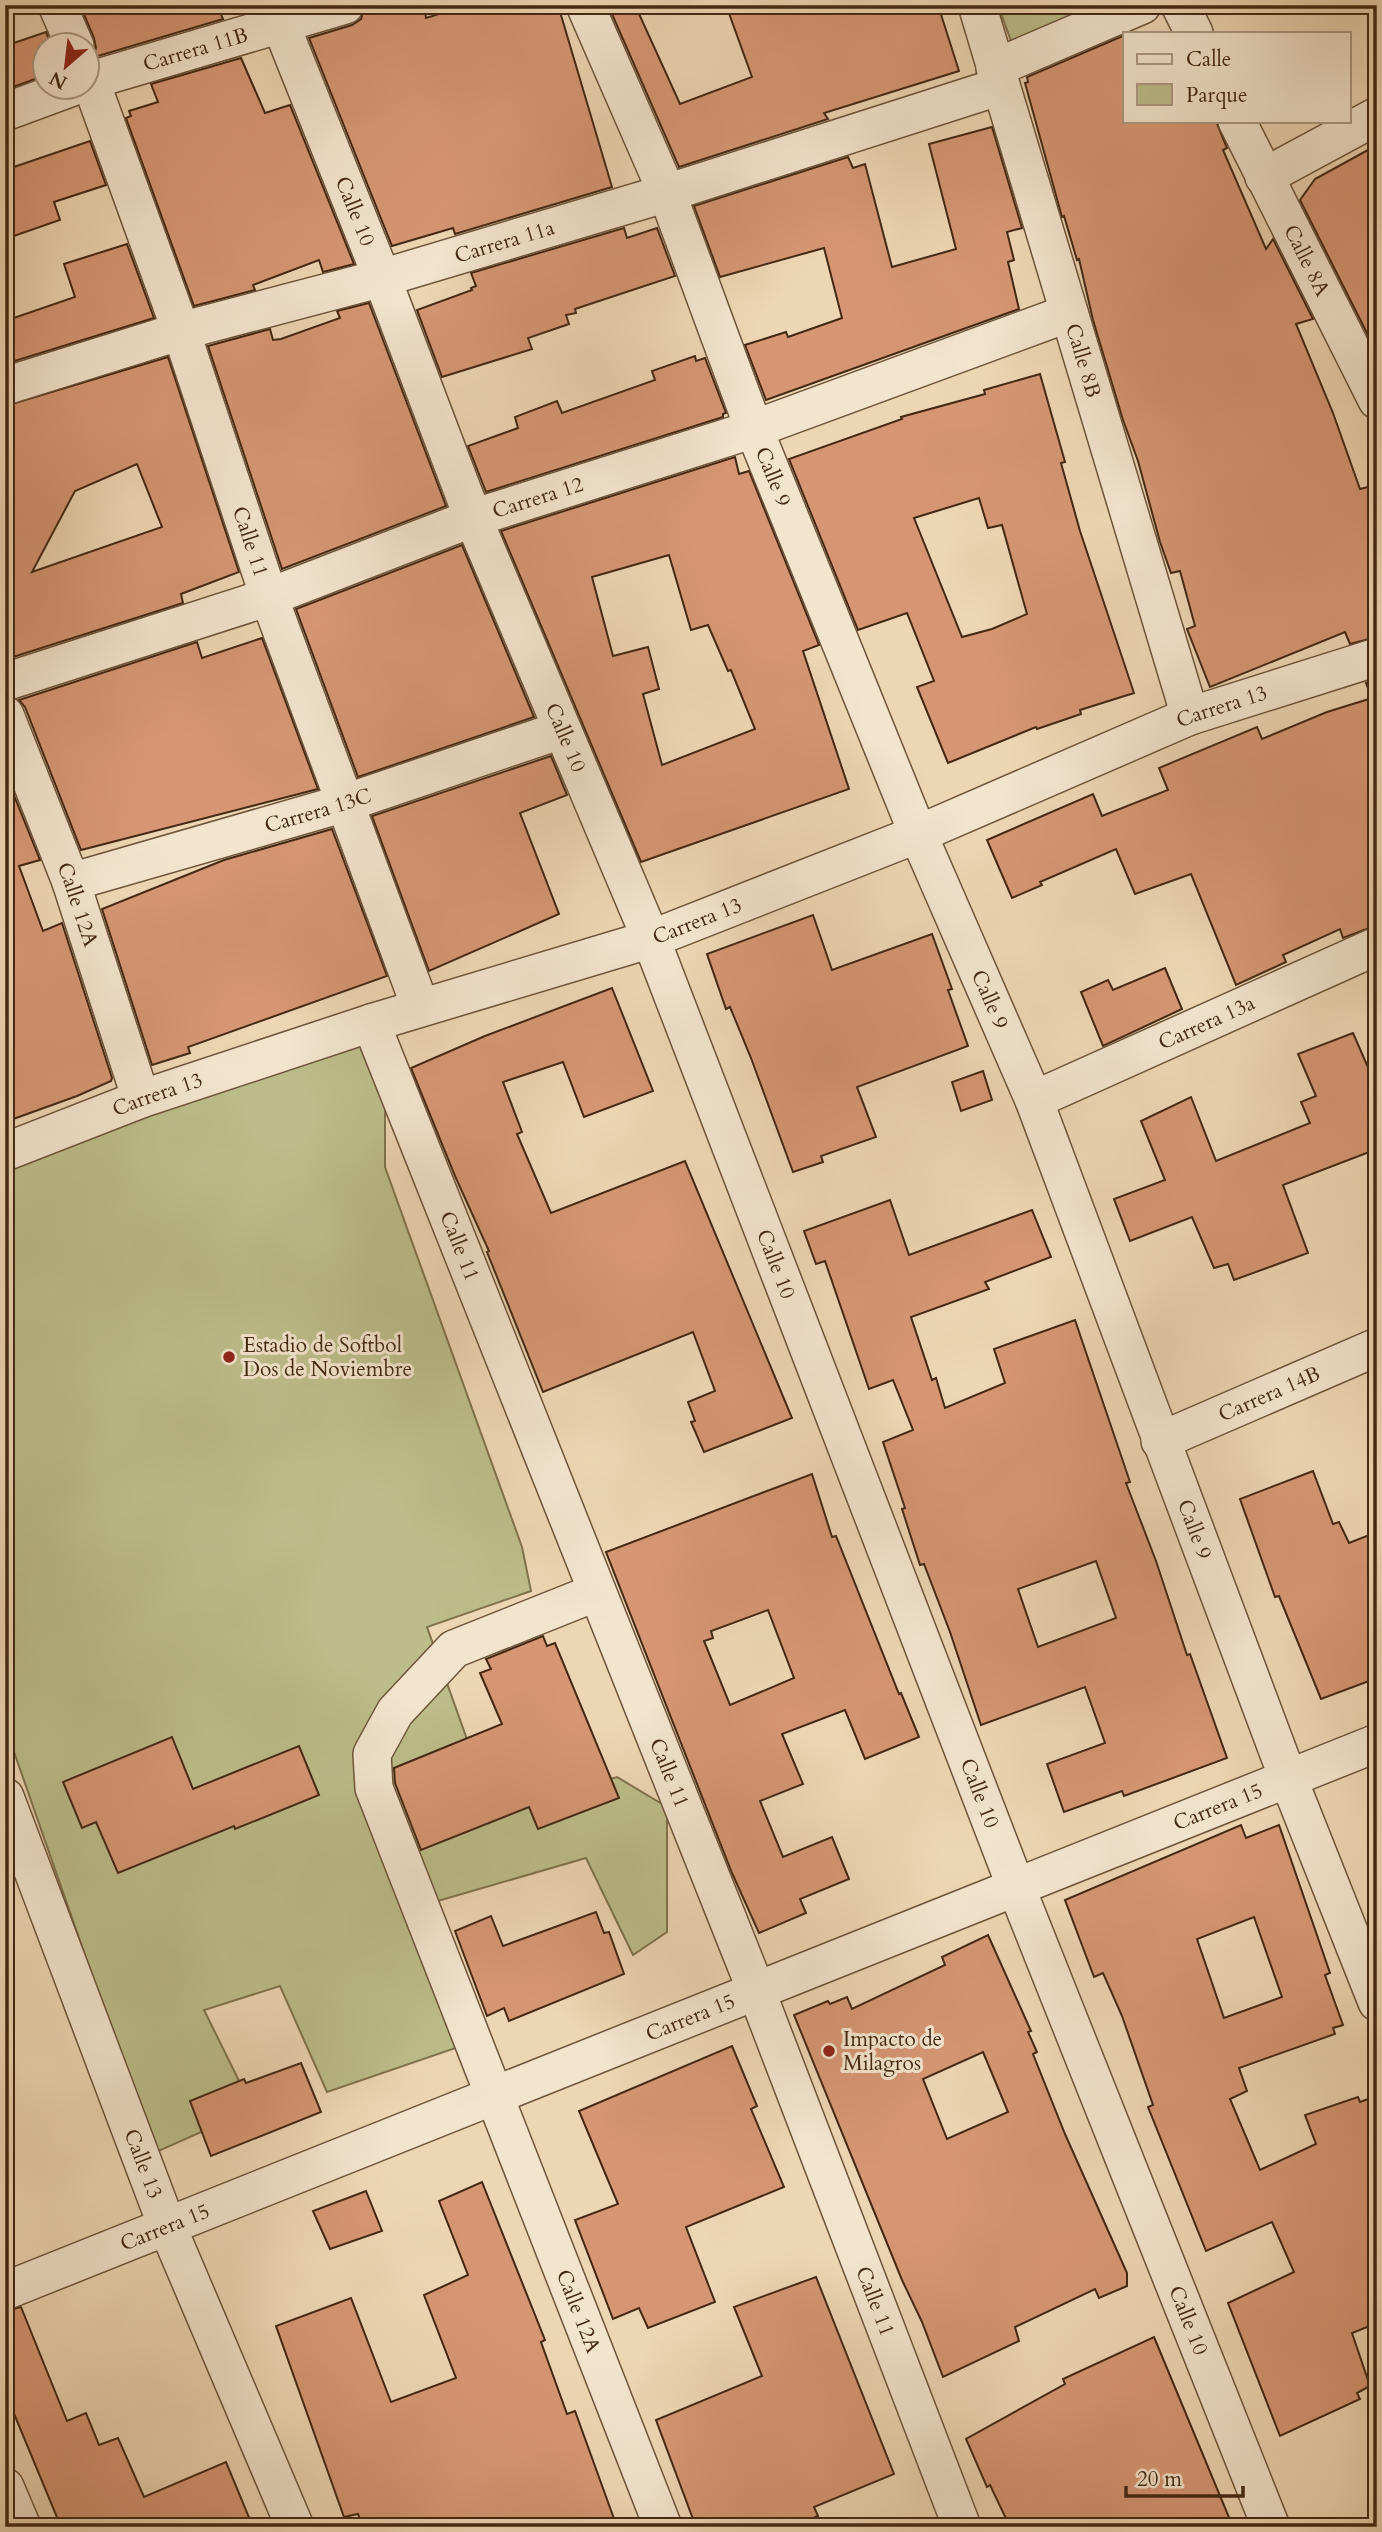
<svg xmlns="http://www.w3.org/2000/svg" width="1382" height="2532" font-family="Cardo,serif">
  <rect width="100%" height="100%" fill="#edd6b3"/>
  <filter id="stains"><feTurbulence type="fractalNoise" baseFrequency=".00286" numOctaves="4"/><feColorMatrix values="0 0 0 0 .2 0 0 0 0 .09 0 0 0 0 .02 0 0 0 .5 -.17"/></filter>
  <radialGradient id="worn" r=".72"><stop offset=".6" stop-color="#630" stop-opacity="0"/><stop offset="1" stop-color="#630" stop-opacity=".3"/></radialGradient>
  <g fill="#bcbd8a" stroke="#80724e" stroke-width="2">
    <polygon points="998,5 1104,5 1011,41"/>
    <polygon points="363,1036 385,1098 385,1167 522,1547 531,1591 427,1627 494,1815 617,1777 667,1807 667,1932 633,1955 586,1858 424,1905 485,2038 327,2092 280,1986 204,2010 253,2109 154,2153 5,1726 5,1160"/>
  </g>
  <g fill="#d69673" stroke="#432812" stroke-width="2" fill-rule="evenodd">
    <polygon points="80,5 217,5 223,19 98,56 94,54 96,48 94,38"/>
    <polygon points="365,5 424,5 426,18 468,5 558,5 612,187 455,234 453,228 392,246 309,38 352,25 361,19"/>
    <polygon points="608,5 635,5 680,104 752,77 726,5 938,5 959,71 824,113 828,119 679,167"/>
    <polygon points="46,32 52,46 46,46 46,75 5,90 5,46"/>
    <polygon points="1125,35 1125,121 1216,121 1227,148 1223,150 1266,249 1273,239 1313,319 1296,324 1333,413 1360,489 1368,487 1377,506 1377,637 1350,644 1345,632 1210,687 1187,629 1195,626 1180,571 1171,573 1160,542 1138,461 1123,420 1093,320 1079,259 1077,260 1064,216 1062,217 1025,83 1028,82 1027,77"/>
    <polygon points="241,58 265,113 290,105 354,264 323,272 319,260 253,285 255,290 194,306 126,118 131,116 129,111 158,102 151,84"/>
    <polygon points="992,127 1022,228 1007,232 1014,260 1008,262 1019,309 766,400 745,345 786,332 788,337 842,318 824,248 720,277 694,206 848,157 853,168 865,164 892,267 956,249 929,144"/>
    <polygon points="90,141 106,185 54,202 60,220 5,239 5,170"/>
    <polygon points="1377,145 1377,353 1300,200 1315,179"/>
    <polygon points="624,228 627,238 657,228 675,276 575,309 576,313 566,315 569,324 528,338 532,349 442,377 417,310 472,290 471,288 476,286 471,273"/>
    <polygon points="127,244 154,318 5,364 5,321 75,297 64,264"/>
    <polygon points="369,303 446,506 282,569 208,346 270,329 273,340 281,339 340,318 337,311"/>
    <polygon points="695,356 696,361 705,358 726,413 723,414 723,417 486,492 468,446 518,428 515,417 557,401 562,413 655,380 652,371"/>
    <path d="M168 357 239 572 181 594 183 603 13 657 5 638V406ZM137 464 162 527 32 572 75 491Z"/>
    <path d="M1040 374 1065 462 1061 463 1080 531 1134 693 1080 710 1081 714 1037 729 1036 727 948 763 917 687 934 681 907 613 858 630 789 459 902 419 901 417 985 394 984 390ZM979 498 988 528 1002 525 1027 614 992 629 962 637 914 518Z"/>
    <path d="M735 457 739 474 749 471 819 645 803 651 849 789 641 862 501 531ZM669 555 691 630 708 625 728 671 731 670 755 729 662 765 643 694 659 689 648 647 613 656 592 577Z"/>
    <polygon points="462,545 534,717 358,777 296,609"/>
    <polygon points="262,638 318,789 81,850 25,707 19,700 197,642 202,658"/>
    <polygon points="1377,679 1377,925 1343,938 1340,929 1283,955 1286,962 1236,985 1191,874 1135,894 1116,849 1040,882 1042,885 1012,898 987,840 1093,794 1102,816 1168,790 1159,768 1257,727 1262,739 1327,712 1372,698 1366,683"/>
    <polygon points="551,756 567,795 520,813 559,914 429,971 372,816"/>
    <polygon points="5,773 40,860 19,866 43,931 62,923 112,1078 111,1081 77,1096 5,1122"/>
    <polygon points="332,829 387,976 188,1047 190,1053 152,1065 102,909 224,860"/>
    <polygon points="813,915 832,970 932,934 952,989 948,990 968,1046 857,1087 876,1137 821,1156 823,1162 793,1172 751,1058 730,1007 726,1009 707,954"/>
    <polygon points="1165,968 1182,1009 1103,1046 1081,992 1108,980 1113,990"/>
    <polygon points="612,988 653,1091 584,1117 563,1062 503,1082 522,1132 517,1134 551,1213 685,1161 792,1418 704,1452 691,1422 695,1421 688,1402 715,1391 693,1332 543,1392 487,1252 489,1251 455,1176 411,1068 485,1036"/>
    <polygon points="1353,1033 1377,1088 1377,1149 1283,1185 1308,1253 1234,1280 1228,1264 1214,1268 1192,1217 1130,1241 1114,1199 1165,1180 1141,1121 1191,1097 1216,1161 1310,1123 1301,1102 1316,1096 1298,1054"/>
    <polygon points="983,1071 992,1100 961,1111 952,1082"/>
    <path d="M890 1200 909 1255 1032 1210 1051 1257 985 1282 989 1289 911 1317 932 1380 936 1378 945 1408 1005 1383 994 1349 1075 1320 1130 1482 1126 1483 1156 1561 1187 1655 1190 1654 1227 1758 1124 1796 1122 1791 1064 1812 1047 1764 1105 1743 1085 1687 981 1725 950 1632 924 1564 920 1565 902 1509 905 1508 883 1442 913 1430 893 1380 869 1389 825 1261 816 1264 804 1231ZM1096 1561 1116 1618 1038 1647 1018 1589Z"/>
    <polygon points="1313,1471 1333,1524 1339,1522 1349,1543 1377,1532 1377,1678 1321,1699 1279,1596 1275,1597 1240,1499"/>
    <path d="M812 1474 832 1537 836 1536 899 1694 901 1693 919 1737 865 1759 845 1710 782 1734 803 1784 760 1801 783 1857 832 1837 849 1879 800 1899 806 1913 759 1933 732 1873 606 1552ZM768 1610 794 1678 730 1705 704 1641 713 1638 711 1631Z"/>
    <polygon points="543,1636 547,1646 555,1643 619,1798 538,1829 529,1807 421,1850 395,1783 394,1768 502,1724 480,1673 491,1669 486,1659"/>
    <polygon points="172,1737 193,1789 299,1746 319,1795 235,1829 234,1826 118,1873 96,1822 82,1828 63,1782"/>
    <path d="M1241 1825 1246 1838 1279 1825 1330 1973 1325 1975 1343 2025 1333 2028 1335 2034 1239 2068 1247 2091 1230 2099 1260 2170 1316 2144 1305 2115 1358 2097 1360 2102 1368 2099 1377 2120V2323L1352 2333 1370 2386 1357 2393 1360 2399 1280 2436 1228 2303 1294 2272 1272 2222 1206 2251 1148 2107 1153 2105 1122 2016 1103 1973 1094 1977 1065 1900ZM1254 1917 1282 1997 1224 2018 1197 1939Z"/>
    <polygon points="596,1912 604,1933 609,1932 624,1974 509,2021 504,2008 487,2016 455,1931 491,1916 503,1946"/>
    <path d="M988 1935 1031 2031 1028 2032 1037 2052 1033 2054 1065 2134 1127 2273V2286L1099 2298 1095 2289 1015 2327 1019 2341 943 2377 922 2322 902 2280 794 2015 828 2001 830 2004 847 1997 852 2009 945 1965 942 1957ZM983 2052 1008 2112 947 2139 923 2079Z"/>
    <polygon points="732,2046 757,2106 751,2109 784,2187 686,2227 715,2302 648,2328 639,2308 613,2319 575,2220 618,2204 579,2111"/>
    <polygon points="301,2063 321,2112 211,2156 190,2101 244,2079 246,2083"/>
    <polygon points="482,2182 545,2340 541,2342 567,2414 575,2411 617,2527 363,2527 358,2514 344,2517 276,2326 351,2298 391,2402 456,2378 424,2295 468,2275 439,2201"/>
    <polygon points="366,2191 382,2231 330,2249 313,2211"/>
    <polygon points="816,2277 894,2474 814,2507 818,2516 794,2527 696,2527 656,2420 762,2376 734,2307"/>
    <polygon points="21,2307 67,2421 86,2413 99,2445 118,2438 144,2497 226,2462 253,2527 61,2527 5,2392 5,2311"/>
    <polygon points="1154,2337 1233,2527 1010,2527 990,2485 987,2487 966,2439 1065,2384 1063,2379"/>
  </g>
  <g fill="none" stroke-linecap="round" stroke-linejoin="round">
    <defs>
      <g id="minor">
        <polyline points="57,5 75,46"/>
        <path id="s1" d="M273 5 382 278 473 518 651 939 1016 1887 1271 2527"/>
        <path id="s2" d="M585 5 667 193 754 429 918 834 1034 1100 1288 1778 1377 2002"/>
        <path id="s3" d="M977 5 1190 716"/>
        <polyline points="1180,5 1194,33"/>
        <polyline points="995,68 1142,5"/>
        <path id="s4" d="M88 74 181 331 269 597 420 1006"/>
        <path id="s5" d="M88 81 345 5"/>
        <polyline points="5,112 70,88"/>
        <path id="s6" d="M1237 121 1377 400"/>
        <polyline points="1264,177 1377,116"/>
        <path id="s7" d="M5 386 181 331 382 278 667 193 1001 86"/>
        <path id="s8" d="M5 682 269 597 473 518 754 429 1069 313"/>
        <path id="s9" d="M5 715 71 882 141 1099"/>
        <path id="s10" d="M71 882 345 803 561 730"/>
        <path id="s11" d="M371 1023 756 1990 962 2527"/>
        <path id="s12" d="M1034 1100 1377 946"/>
        <path id="s13" d="M5 1152 141 1099 371 1023 651 939 918 834 1190 716 1377 657"/>
        <path id="s14" d="M1160 1441 1377 1347"/>
        <path id="s15" d="M597 1592 454 1649 395 1712 372 1754 374 1788 663 2527"/>
        <path id="s16" d="M5 1797 167 2226 295 2527"/>
        <path id="s17" d="M5 2291 1377 1743"/>
        <polyline points="5,2487 22,2527"/>
      </g>
    </defs>
    <use href="#minor" stroke="#6e543a" stroke-width="40"/>
    <use href="#minor" stroke="#f3e4ce" stroke-width="37"/>
  </g>
  <g fill="#8f2418" stroke="#f3e4ce" stroke-width="2.5">
    <circle cx="229" cy="1357" r="7"/>
    <circle cx="829" cy="2051" r="7"/>
  </g>
  <g text-anchor="middle" stroke-width="6" stroke-linejoin="round" paint-order="stroke">
    <g font-size="21" fill="#432812" stroke="#f3e4ce">
      <text dy="7" stroke="none"><textPath href="#s5" startOffset="112">Carrera 11B</textPath></text>
      <text dy="7" stroke="none"><textPath href="#s1" startOffset="222">Calle 10</textPath></text>
      <text dy="7" stroke="none"><textPath href="#s7" startOffset="520">Carrera 11a</textPath></text>
      <text dy="7" stroke="none"><textPath href="#s6" startOffset="156">Calle 8A</textPath></text>
      <text dy="7" stroke="none"><textPath href="#s3" startOffset="371">Calle 8B</textPath></text>
      <text dy="7" stroke="none"><textPath href="#s2" startOffset="508">Calle 9</textPath></text>
      <text dy="7" stroke="none"><textPath href="#s8" startOffset="564">Carrera 12</textPath></text>
      <text dy="7" stroke="none"><textPath href="#s4" startOffset="495">Calle 11</textPath></text>
      <text dy="7" stroke="none"><textPath href="#s13" startOffset="1297">Carrera 13</textPath></text>
      <text dy="7" stroke="none"><textPath href="#s1" startOffset="789">Calle 10</textPath></text>
      <text dy="7" stroke="none"><textPath href="#s10" startOffset="257">Carrera 13C</textPath></text>
      <text dy="7" stroke="none"><textPath href="#s9" startOffset="203">Calle 12A</textPath></text>
      <text dy="7" stroke="none"><textPath href="#s13" startOffset="730">Carrera 13</textPath></text>
      <text dy="7" stroke="none"><textPath href="#s2" startOffset="1074">Calle 9</textPath></text>
      <text dy="7" stroke="none"><textPath href="#s12" startOffset="189">Carrera 13a</textPath></text>
      <text dy="7" stroke="none"><textPath href="#s13" startOffset="163">Carrera 13</textPath></text>
      <text dy="7" stroke="none"><textPath href="#s11" startOffset="240">Calle 11</textPath></text>
      <text dy="7" stroke="none"><textPath href="#s1" startOffset="1356">Calle 10</textPath></text>
      <text dy="7" stroke="none"><textPath href="#s14" startOffset="119">Carrera 14B</textPath></text>
      <text dy="7" stroke="none"><textPath href="#s2" startOffset="1642">Calle 9</textPath></text>
      <text dy="7" stroke="none"><textPath href="#s11" startOffset="807">Calle 11</textPath></text>
      <text dy="7" stroke="none"><textPath href="#s1" startOffset="1923">Calle 10</textPath></text>
      <text dy="7" stroke="none"><textPath href="#s17" startOffset="1306">Carrera 15</textPath></text>
      <text dy="7" stroke="none"><textPath href="#s17" startOffset="738">Carrera 15</textPath></text>
      <text dy="7" stroke="none"><textPath href="#s16" startOffset="392">Calle 13</textPath></text>
      <text dy="7" stroke="none"><textPath href="#s17" startOffset="172">Carrera 15</textPath></text>
      <text dy="7" stroke="none"><textPath href="#s11" startOffset="1374">Calle 11</textPath></text>
      <text dy="7" stroke="none"><textPath href="#s15" startOffset="884">Calle 12A</textPath></text>
      <text dy="7" stroke="none"><textPath href="#s1" startOffset="2490">Calle 10</textPath></text>
    </g>
    <g font-size="21" fill="#432812" stroke="#f3e4ce" text-anchor="start">
      <text x="243" y="1352">Estadio de Softbol<tspan x="243" dy="24">Dos de Noviembre</tspan></text>
      <text x="843" y="2046">Impacto de<tspan x="843" dy="24">Milagros</tspan></text>
    </g>
  </g>
  <rect width="1382" height="2532" fill="none" stroke="#edd6b3" stroke-width="28"/>
  <rect x="7" y="7" width="1368" height="2518" fill="none" stroke="#432812" stroke-width="3.5"/>
  <rect x="14" y="14" width="1354" height="2504" fill="none" stroke="#432812" stroke-width="2"/>
  <rect x="1123" y="32" width="228" height="91" fill="#f3e4ce" stroke="#ad9983" stroke-width="2"/>
  <rect x="1137" y="54" width="35" height="10" fill="#f3e4ce" stroke="#ad9983" stroke-width="2"/>
  <text x="1186" y="66" font-size="21" fill="#432812">Calle</text>
  <rect x="1137" y="84" width="35" height="21" fill="#bcbd8a" stroke="#ad9983" stroke-width="2"/>
  <text x="1186" y="102" font-size="21" fill="#432812">Parque</text>
  <g transform="translate(66 66) rotate(208)"><circle r="33" fill="#f3e4ce" stroke="#ad9983" stroke-width="2"/>
  <path d="M0-5L12 26L0 18L-12 26Z" fill="#8f2418"/>
  <text y="-10" font-size="19" font-weight="bold" text-anchor="middle" fill="#432812">N</text>
  </g>
  <path d="M1126 2486v10h117v-10" fill="none" stroke="#432812" stroke-width="3.5"/>
  <text x="1137" y="2486" font-size="21" fill="#432812" stroke="#f3e4ce" stroke-width="5" paint-order="stroke">20 m</text>
  <rect width="100%" height="100%" filter="url(#stains)"/>
  <rect width="100%" height="100%" fill="url(#worn)"/>
</svg>
